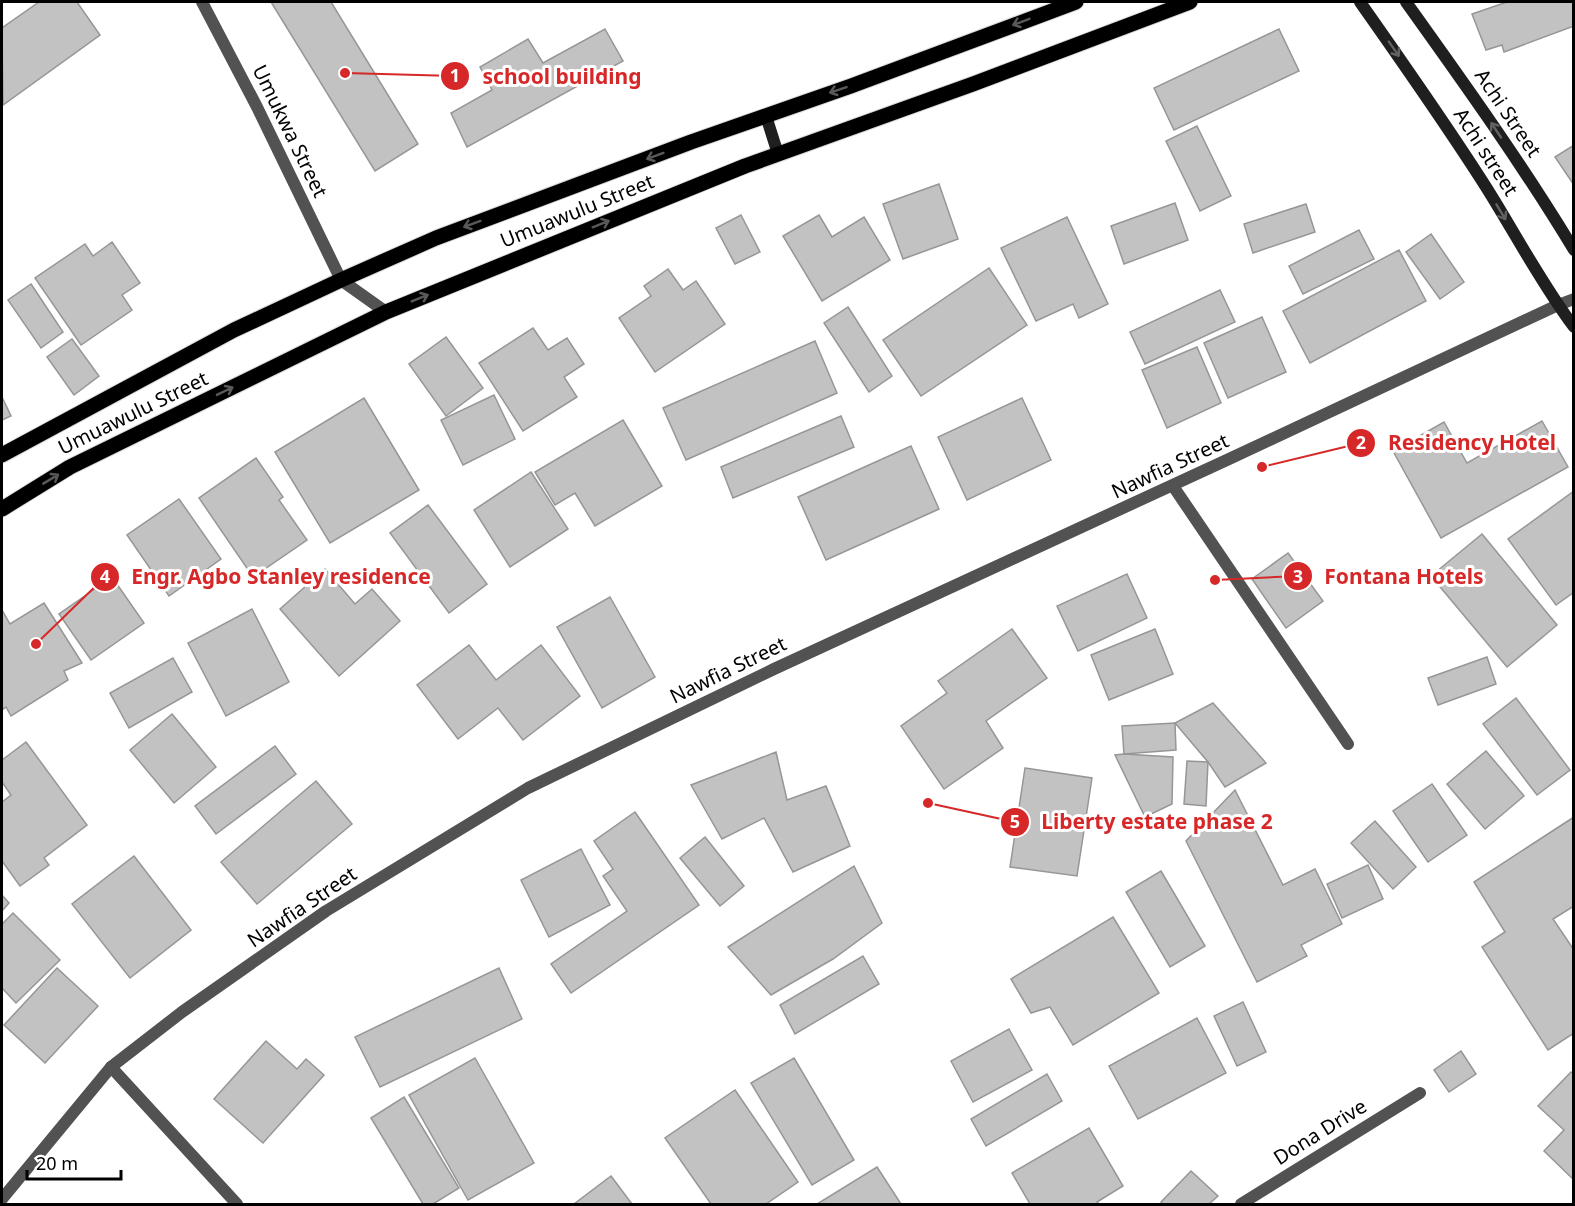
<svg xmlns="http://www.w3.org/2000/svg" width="1575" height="1206" font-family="'Noto Sans',sans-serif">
  <rect width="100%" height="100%" fill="#fff"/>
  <g fill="#c2c2c2" stroke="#969696" stroke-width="1.5">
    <polygon points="39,2 77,2 100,35 3,105 2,28"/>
    <polygon points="271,2 331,2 418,144 375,171"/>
    <polygon points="1507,2 1574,2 1574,26 1504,52 1502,45 1486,50 1472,14"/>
    <polygon points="605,29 623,61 467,147 451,113 492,90 480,67 528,39 543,63"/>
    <polygon points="1279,29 1299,71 1174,130 1154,88"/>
    <polygon points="1197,126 1231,196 1200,211 1166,141"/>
    <polygon points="1574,145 1574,185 1555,157"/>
    <polygon points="939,184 958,239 903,259 883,204"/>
    <polygon points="1175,203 1188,240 1124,264 1111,226"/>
    <polygon points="1306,204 1315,232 1253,253 1244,224"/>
    <polygon points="741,215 760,252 735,264 716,228"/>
    <polygon points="819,215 832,237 864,217 890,260 822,301 783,236"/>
    <polygon points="1067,217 1108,304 1079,318 1073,304 1036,321 1001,248"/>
    <polygon points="1359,230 1374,259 1303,294 1289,266"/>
    <polygon points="1431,234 1464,282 1440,299 1406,252"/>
    <polygon points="112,242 140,283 122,295 132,310 81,345 35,278 85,244 93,256"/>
    <polygon points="1399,250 1426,301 1310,363 1283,311"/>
    <polygon points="989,268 1027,325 921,396 883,340"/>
    <polygon points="668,269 683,290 696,281 725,324 655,372 619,318 651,296 644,286"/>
    <polygon points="31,284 63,332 41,348 8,300"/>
    <polygon points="1220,290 1235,322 1145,364 1130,332"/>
    <polygon points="848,307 892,376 869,392 824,323"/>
    <polygon points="1262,317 1286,372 1228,398 1204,343"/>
    <polygon points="533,328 548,350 567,338 584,364 564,377 577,397 523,431 479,363"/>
    <polygon points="446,337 483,388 446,416 409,364"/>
    <polygon points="72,339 99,376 74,395 47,357"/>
    <polygon points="815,341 837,393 686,460 663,408"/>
    <polygon points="1197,347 1221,403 1167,428 1142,370"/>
    <polygon points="494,395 515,439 463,465 441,420"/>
    <polygon points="2,397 11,416 2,420"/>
    <polygon points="364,398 419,490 330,543 275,452"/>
    <polygon points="1022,398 1051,460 967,500 938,437"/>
    <polygon points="841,416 854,447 733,498 721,467"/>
    <polygon points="623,420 662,486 595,526 575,493 555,505 535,472"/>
    <polygon points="1542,421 1568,467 1441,538 1393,451 1444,422 1467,463"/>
    <polygon points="911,446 939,509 826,560 798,497"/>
    <polygon points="256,458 283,497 279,500 307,540 253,577 199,498"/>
    <polygon points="531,472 568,529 510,567 474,510"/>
    <polygon points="1574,491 1574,592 1556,605 1508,539"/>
    <polygon points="179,499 221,559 169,596 127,535"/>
    <polygon points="428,505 487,584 449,613 390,533"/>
    <polygon points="1482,534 1557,625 1507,667 1431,576"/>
    <polygon points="1288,553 1323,601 1286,628 1252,579"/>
    <polygon points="325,569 355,604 372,589 400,621 339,676 280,609"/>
    <polygon points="1127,574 1147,618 1078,651 1057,606"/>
    <polygon points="112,577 144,623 91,660 59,614"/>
    <polygon points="610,597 655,677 602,708 557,627"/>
    <polygon points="44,603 82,663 64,671 68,680 11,716 6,707 2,710 2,610 10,624"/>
    <polygon points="252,609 289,682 226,716 188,643"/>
    <polygon points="1012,629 1047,678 986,721 1003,748 944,789 901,726 947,693 938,681"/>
    <polygon points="1155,629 1173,674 1109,700 1091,655"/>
    <polygon points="469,645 496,680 541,645 580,696 523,740 498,708 458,739 417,685"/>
    <polygon points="1487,657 1496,684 1438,705 1428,678"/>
    <polygon points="173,658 192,692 129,728 110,693"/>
    <polygon points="1516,698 1570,770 1537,795 1483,724"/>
    <polygon points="1213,703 1266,763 1225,787 1208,762 1175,723"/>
    <polygon points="172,714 216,767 174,803 130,750"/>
    <polygon points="1175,723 1176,750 1124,754 1122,726"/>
    <polygon points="26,742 87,825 44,858 49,865 20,886 2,861 2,802 11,795 2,782 2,760"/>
    <polygon points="275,746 296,774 216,834 195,806"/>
    <polygon points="1486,751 1524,796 1485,829 1447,784"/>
    <polygon points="776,752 787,800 826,786 850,846 793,872 764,818 722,839 691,785"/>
    <polygon points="1124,754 1173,757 1172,804 1145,817 1115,755"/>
    <polygon points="1187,761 1208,762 1206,806 1184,804"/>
    <polygon points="1025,768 1092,778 1077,876 1010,867"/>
    <polygon points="316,781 352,824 257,904 221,862"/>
    <polygon points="1432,784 1467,835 1428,862 1393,811"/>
    <polygon points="1235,790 1283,885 1315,869 1342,924 1301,945 1307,956 1257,982 1186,841"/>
    <polygon points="635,812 699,905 571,993 551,964 627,911 603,876 613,869 594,841"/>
    <polygon points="1574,817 1574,906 1553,919 1574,950 1574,1033 1548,1050 1482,947 1505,932 1474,882"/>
    <polygon points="1375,821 1416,867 1393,889 1351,843"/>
    <polygon points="705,837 744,886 720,906 680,858"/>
    <polygon points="581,849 610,905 549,937 521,880"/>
    <polygon points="134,856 191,930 130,978 72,904"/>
    <polygon points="1368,865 1383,899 1342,918 1327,884"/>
    <polygon points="854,866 882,923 833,959 771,995 728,947"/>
    <polygon points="1161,871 1205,946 1170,967 1126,892"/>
    <polygon points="2,895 9,903 2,911"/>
    <polygon points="13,913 60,960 16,1003 2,988 2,924"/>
    <polygon points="1113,917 1159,993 1073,1045 1050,1007 1031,1013 1011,979"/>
    <polygon points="863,956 879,984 795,1034 780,1005"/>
    <polygon points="57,968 98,1006 45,1063 4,1025"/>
    <polygon points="499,968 522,1019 380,1087 355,1037"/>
    <polygon points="1243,1002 1266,1052 1237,1066 1214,1016"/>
    <polygon points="1197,1018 1226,1073 1138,1119 1109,1066"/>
    <polygon points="1009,1029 1032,1070 973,1102 951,1061"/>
    <polygon points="266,1041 297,1069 306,1059 324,1075 263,1143 214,1099"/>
    <polygon points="1461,1051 1476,1074 1449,1092 1434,1070"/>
    <polygon points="475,1058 534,1163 468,1200 409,1095"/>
    <polygon points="794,1058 854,1160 812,1185 751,1083"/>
    <polygon points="1571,1072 1574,1074 1574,1180 1544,1151 1564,1130 1538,1106"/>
    <polygon points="1047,1074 1062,1101 986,1146 971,1119"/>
    <polygon points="735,1090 798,1182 766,1204 711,1204 665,1138"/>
    <polygon points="404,1097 459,1188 433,1204 423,1204 371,1118"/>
    <polygon points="1089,1128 1123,1186 1097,1202 1099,1204 1030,1204 1012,1173"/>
    <polygon points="877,1167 901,1204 817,1204"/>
    <polygon points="1191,1171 1218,1196 1209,1204 1163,1204 1161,1202"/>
    <polygon points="611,1176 632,1204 574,1204"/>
  </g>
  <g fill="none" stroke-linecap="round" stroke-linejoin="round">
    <defs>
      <g id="primary">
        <polyline points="2,455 234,330 341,280 436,238 691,142 851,86 1076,2"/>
        <polyline points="2,509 70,467 386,312 745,166 973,84 1190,2"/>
      </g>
    </defs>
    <use href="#primary" stroke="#dbdbdb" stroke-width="17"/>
    <g stroke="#525252" stroke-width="12">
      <polyline points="202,2 257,107 341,280 386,312"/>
      <polyline points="1173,486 1348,744"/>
      <polyline points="111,1067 237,1204"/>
      <polyline points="2,1199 111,1067 182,1012 326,911 528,788 774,669 1229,459 1558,305 1574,299"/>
      <polyline points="1241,1204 1420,1093"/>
    </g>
    <g stroke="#1f1f1f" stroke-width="12">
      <path d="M1360 2C1403 63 1446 124 1486 187 1515 233 1541 283 1574 327"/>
      <path d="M1406 2C1464 83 1522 164 1574 250"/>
      <polyline points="766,116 778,154"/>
    </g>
    <use href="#primary" stroke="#000" stroke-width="15"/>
  </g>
  <defs><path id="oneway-shaft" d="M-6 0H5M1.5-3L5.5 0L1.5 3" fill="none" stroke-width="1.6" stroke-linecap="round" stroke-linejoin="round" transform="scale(1.5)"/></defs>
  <g stroke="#595959">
    <use href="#oneway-shaft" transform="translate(1021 22) rotate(159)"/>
    <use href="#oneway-shaft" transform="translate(838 90) rotate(161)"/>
    <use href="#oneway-shaft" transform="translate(655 156) rotate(160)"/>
    <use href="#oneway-shaft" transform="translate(472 224) rotate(160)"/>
    <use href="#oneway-shaft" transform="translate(601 224) rotate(-22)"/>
    <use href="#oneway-shaft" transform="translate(420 298) rotate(-22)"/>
    <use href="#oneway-shaft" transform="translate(225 391) rotate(-26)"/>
    <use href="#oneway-shaft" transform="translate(51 479) rotate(-31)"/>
  </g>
  <g stroke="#626262">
    <use href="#oneway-shaft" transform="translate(1394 49) rotate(55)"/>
    <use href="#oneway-shaft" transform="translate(1496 130) rotate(-124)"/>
    <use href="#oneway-shaft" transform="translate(1501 212) rotate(59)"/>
  </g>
  <g text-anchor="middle" stroke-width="6" stroke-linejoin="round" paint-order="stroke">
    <g font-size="20" fill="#000" stroke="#fff">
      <text transform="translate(1508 113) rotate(56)" y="7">Achi Street</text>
      <text transform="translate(290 131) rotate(64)" y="7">Umukwa Street</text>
      <text transform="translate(1486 152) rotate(57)" y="7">Achi street</text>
      <text transform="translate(577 211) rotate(-22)" y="7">Umuawulu Street</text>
      <text transform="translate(133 413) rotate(-26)" y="7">Umuawulu Street</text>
      <text transform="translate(1170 466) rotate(-25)" y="7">Nawfia Street</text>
      <text transform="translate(728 670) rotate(-26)" y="7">Nawfia Street</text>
      <text transform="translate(302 907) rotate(-34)" y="7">Nawfia Street</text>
      <text transform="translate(1320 1132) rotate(-32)" y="7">Dona Drive</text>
    </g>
  </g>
  <path fill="none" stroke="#d62828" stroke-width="2" d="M345 73L455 76M1262 467L1361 443M1215 580L1298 576M36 644L105 577M928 803L1015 822"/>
  <g fill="#d62828" stroke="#fff" stroke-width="2">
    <circle cx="345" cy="73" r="6"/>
    <circle cx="1262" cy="467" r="6"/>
    <circle cx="1215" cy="580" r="6"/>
    <circle cx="36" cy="644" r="6"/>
    <circle cx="928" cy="803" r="6"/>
    <circle cx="455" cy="76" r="15"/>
    <circle cx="1361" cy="443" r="15"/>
    <circle cx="1298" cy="576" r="15"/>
    <circle cx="105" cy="577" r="15"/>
    <circle cx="1015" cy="822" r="15"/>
  </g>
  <g font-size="18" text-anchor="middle" font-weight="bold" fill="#fff">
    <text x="455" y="82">1</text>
    <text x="1361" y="449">2</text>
    <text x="1298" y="583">3</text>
    <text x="105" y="583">4</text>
    <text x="1015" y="828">5</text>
  </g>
  <g font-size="21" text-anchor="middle" font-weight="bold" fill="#d62828" stroke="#fff" stroke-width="6" stroke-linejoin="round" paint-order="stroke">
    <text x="562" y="84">school building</text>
    <text x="1472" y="450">Residency Hotel</text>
    <text x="1404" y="584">Fontana Hotels</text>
    <text x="281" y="584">Engr. Agbo Stanley residence</text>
    <text x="1157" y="829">Liberty estate phase 2</text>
  </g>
  <rect width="1575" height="1206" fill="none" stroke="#000000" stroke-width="6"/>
  <path d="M27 1170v9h94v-9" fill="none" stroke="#000000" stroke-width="3"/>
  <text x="36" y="1170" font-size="18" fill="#000000" stroke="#ffffff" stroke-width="4.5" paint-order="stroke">20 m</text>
</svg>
